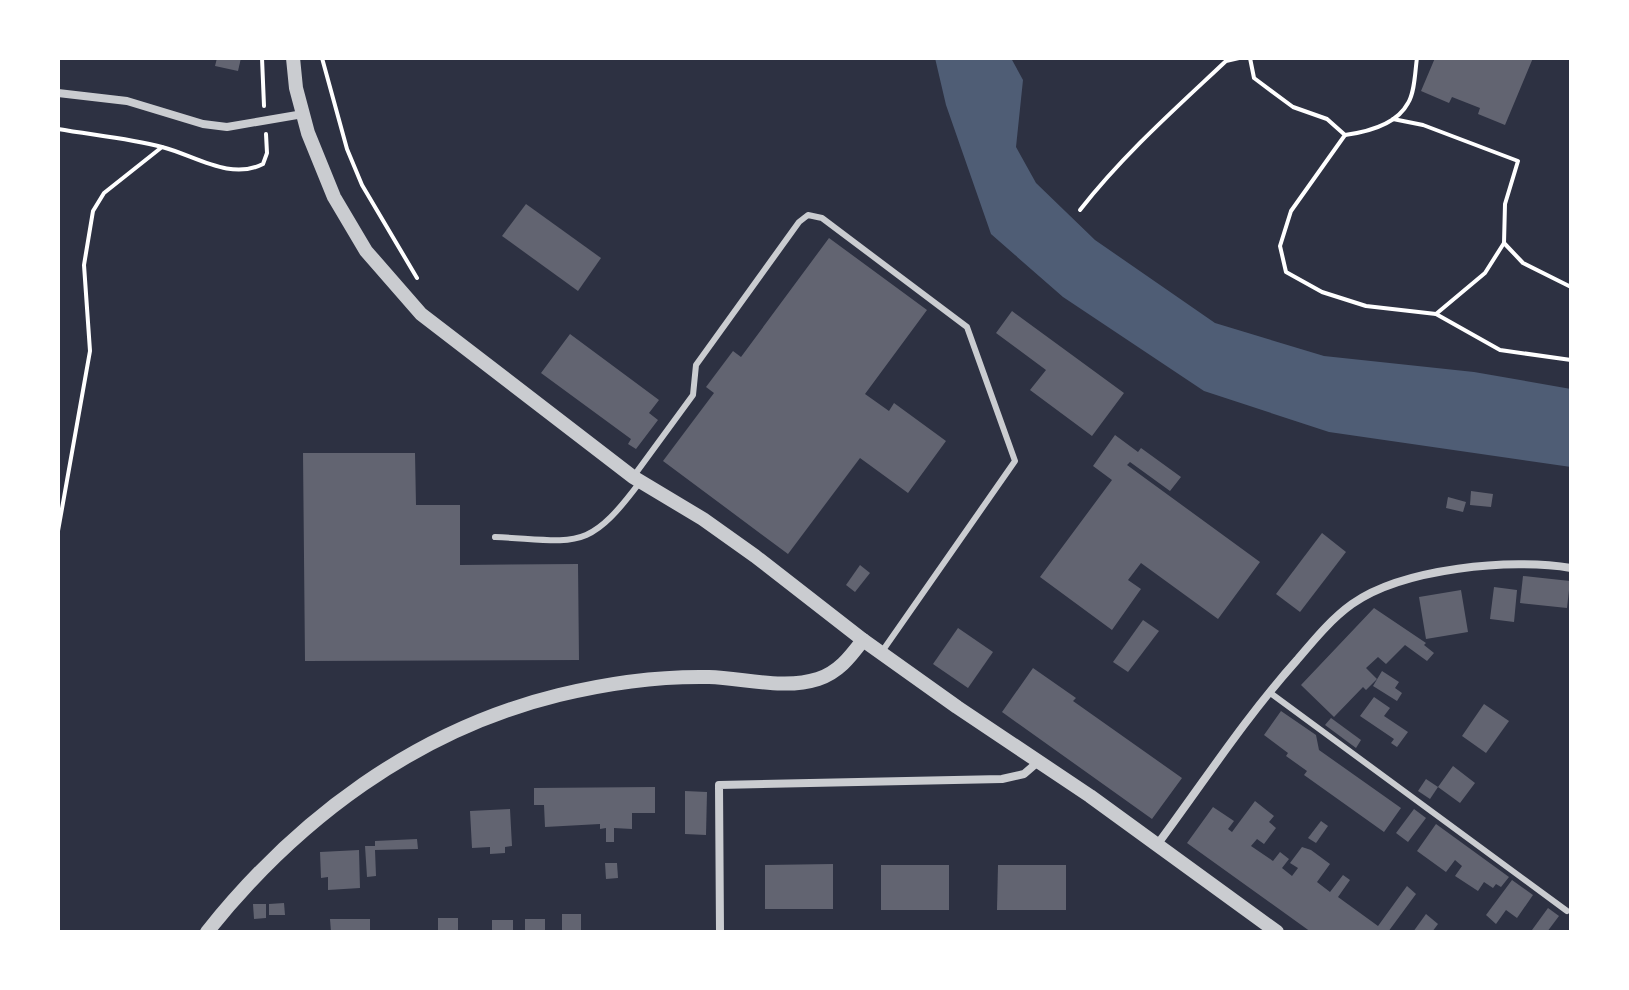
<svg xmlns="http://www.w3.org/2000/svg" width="1629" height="990" font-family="Jost,sans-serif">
  <rect width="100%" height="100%" fill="#2d3142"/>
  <polygon fill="#4f5d75" points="935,58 1011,58 1023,80 1016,147 1036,183 1095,240 1215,323 1324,356 1474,372 1571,389 1571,467 1329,432 1204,391 1063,297 991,234 946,105"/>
  <g fill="#626471">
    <polygon points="217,58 241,58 238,71 215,66"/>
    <polygon points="1435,58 1533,58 1505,125 1478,114 1480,108 1452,97 1449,103 1421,91"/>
    <polygon points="526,204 601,258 578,291 502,236"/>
    <polygon points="829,238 927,310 865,394 889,411 894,403 946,441 908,493 860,458 788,554 663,461 714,393 706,387 733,351 741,357"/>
    <polygon points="1012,311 1124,393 1092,436 1030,390 1046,370 996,333"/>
    <polygon points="570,334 659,400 649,413 658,420 636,449 628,444 631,439 541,373"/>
    <polygon points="1115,435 1138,452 1141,448 1181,477 1170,491 1130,462 1127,465 1260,562 1218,619 1141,563 1128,580 1141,589 1112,630 1040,577 1112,480 1093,466"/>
    <polygon points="303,453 415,453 416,505 460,505 460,565 578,564 579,660 305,661"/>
    <polygon points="1471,491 1493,494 1491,507 1470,505"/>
    <polygon points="1448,497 1466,502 1463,512 1446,508"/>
    <polygon points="1322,533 1346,552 1300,612 1276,594"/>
    <polygon points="860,565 870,573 855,592 846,585"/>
    <polygon points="1523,576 1570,581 1567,608 1520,603"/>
    <polygon points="1494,587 1517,590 1514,622 1490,619"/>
    <polygon points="1461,590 1468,632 1426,639 1419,597"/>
    <polygon points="1374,608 1426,643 1424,645 1434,653 1427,661 1405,645 1386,664 1378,657 1366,668 1377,679 1366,690 1363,687 1334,717 1301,685"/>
    <polygon points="1143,620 1159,631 1128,672 1113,662"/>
    <polygon points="958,628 993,652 968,688 933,664"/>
    <polygon points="1033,668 1076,698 1073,701 1182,778 1152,819 1002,712"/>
    <polygon points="1382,671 1399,682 1395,688 1402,693 1397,701 1373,686"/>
    <polygon points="1374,697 1390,708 1384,716 1408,732 1397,747 1391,743 1394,739 1360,716"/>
    <polygon points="1484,704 1509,721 1486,753 1462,736"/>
    <polygon points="1281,711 1316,735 1319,750 1401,808 1384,832 1304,775 1307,771 1286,756 1288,753 1264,735"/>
    <polygon points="1331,718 1361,740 1356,748 1325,725"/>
    <polygon points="1453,766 1475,783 1460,803 1438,787"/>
    <polygon points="1426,779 1438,787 1430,799 1418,791"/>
    <polygon points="655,787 655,813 632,813 632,829 614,828 614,842 606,842 606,828 600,829 600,824 545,827 544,805 534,805 534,788"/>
    <polygon points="685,791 707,792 706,835 685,834"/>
    <polygon points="1255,801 1274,816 1269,822 1276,828 1264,844 1257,839 1251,846 1273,861 1280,852 1289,859 1282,868 1292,876 1298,868 1290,863 1302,847 1311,850 1330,864 1317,882 1330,892 1343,875 1350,880 1338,897 1378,926 1407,886 1416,894 1388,932 1311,932 1187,843 1213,807 1234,821 1228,829 1232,832"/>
    <polygon points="510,809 512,846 505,847 505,853 490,854 490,847 472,848 470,811"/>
    <polygon points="1414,809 1426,818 1408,842 1396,833"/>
    <polygon points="1321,821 1328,826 1316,843 1308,838"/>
    <polygon points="1436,824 1509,877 1501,887 1496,884 1493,888 1484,882 1478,891 1455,876 1462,866 1455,860 1446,872 1417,851"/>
    <polygon points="417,839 418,849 375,850 376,876 367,877 365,846 375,846 375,841"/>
    <polygon points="359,850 360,888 328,890 328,877 321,878 320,852"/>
    <polygon points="605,863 617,863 618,878 606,879"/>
    <polygon points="833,864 833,909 765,909 765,865"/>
    <rect x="881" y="865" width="68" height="45"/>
    <polygon points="998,865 1066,865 1066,910 997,910"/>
    <polygon points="1512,880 1533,895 1517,918 1506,910 1496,924 1486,915"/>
    <polygon points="284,903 285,915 269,915 269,904"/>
    <polygon points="253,904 266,904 266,918 254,919"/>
    <polygon points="1548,908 1559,916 1547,932 1535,932 1532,930"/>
    <rect x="562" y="914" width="19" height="18"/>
    <polygon points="1426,914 1438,924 1432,932 1413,932"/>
    <rect x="438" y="918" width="20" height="14"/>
    <polygon points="330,919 370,919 370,932 331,932"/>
    <rect x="525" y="919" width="20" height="13"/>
    <rect x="492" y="920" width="21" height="12"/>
  </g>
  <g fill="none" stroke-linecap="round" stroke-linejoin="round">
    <g stroke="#fff" stroke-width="4">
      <polyline points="262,58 264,106"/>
      <polyline points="322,58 347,149 362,185 417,278"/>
      <polyline points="1250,58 1254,78 1293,107 1327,119 1345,135 1291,211 1280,246 1286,272 1322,292 1366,306 1436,314 1500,350 1571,360"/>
      <polyline points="1393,119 1423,125 1518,161 1505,204 1504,243 1485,273 1436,314"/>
      <path d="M58 129C92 135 128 138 162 147 194 155 230 181 263 164L267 153 266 134"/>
      <path d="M1345 135C1367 132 1397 124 1408 103 1415 92 1415 71 1417 58"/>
      <path d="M1080 210C1124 154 1175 109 1226 61L1239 58"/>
      <polyline points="1504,243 1523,263 1571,287"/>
      <polyline points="58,531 90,351 84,265 93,211 104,193 162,147"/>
    </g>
    <g stroke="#caccd0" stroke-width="6">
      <polyline points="633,477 693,395 696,365 799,222 808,215 822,218 967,327 1015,461 881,653"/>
      <path d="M495 537C578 541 587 553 640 482"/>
      <polyline points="1269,692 1567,911"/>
    </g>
    <g stroke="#caccd0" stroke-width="8">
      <polyline points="58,93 127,101 203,124 227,127 303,114"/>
      <path d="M1157 845C1203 783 1245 718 1297 660 1314 640 1331 619 1352 604 1403 568 1511 558 1571 568"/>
      <polyline points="720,932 719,785 1002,779 1024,774 1039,761"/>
    </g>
    <g stroke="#caccd0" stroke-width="14">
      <polyline points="293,58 296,88 308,133 334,197 366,251 421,314 633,477 703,519 755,556 863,640 957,707 1090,796 1277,932"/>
      <path d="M207 932C297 819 416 730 559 695 608 683 659 676 709 677 744 678 784 690 818 679 839 672 850 657 863 640"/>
    </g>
  </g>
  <rect width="1629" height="990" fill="none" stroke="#ffffff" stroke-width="120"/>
</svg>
